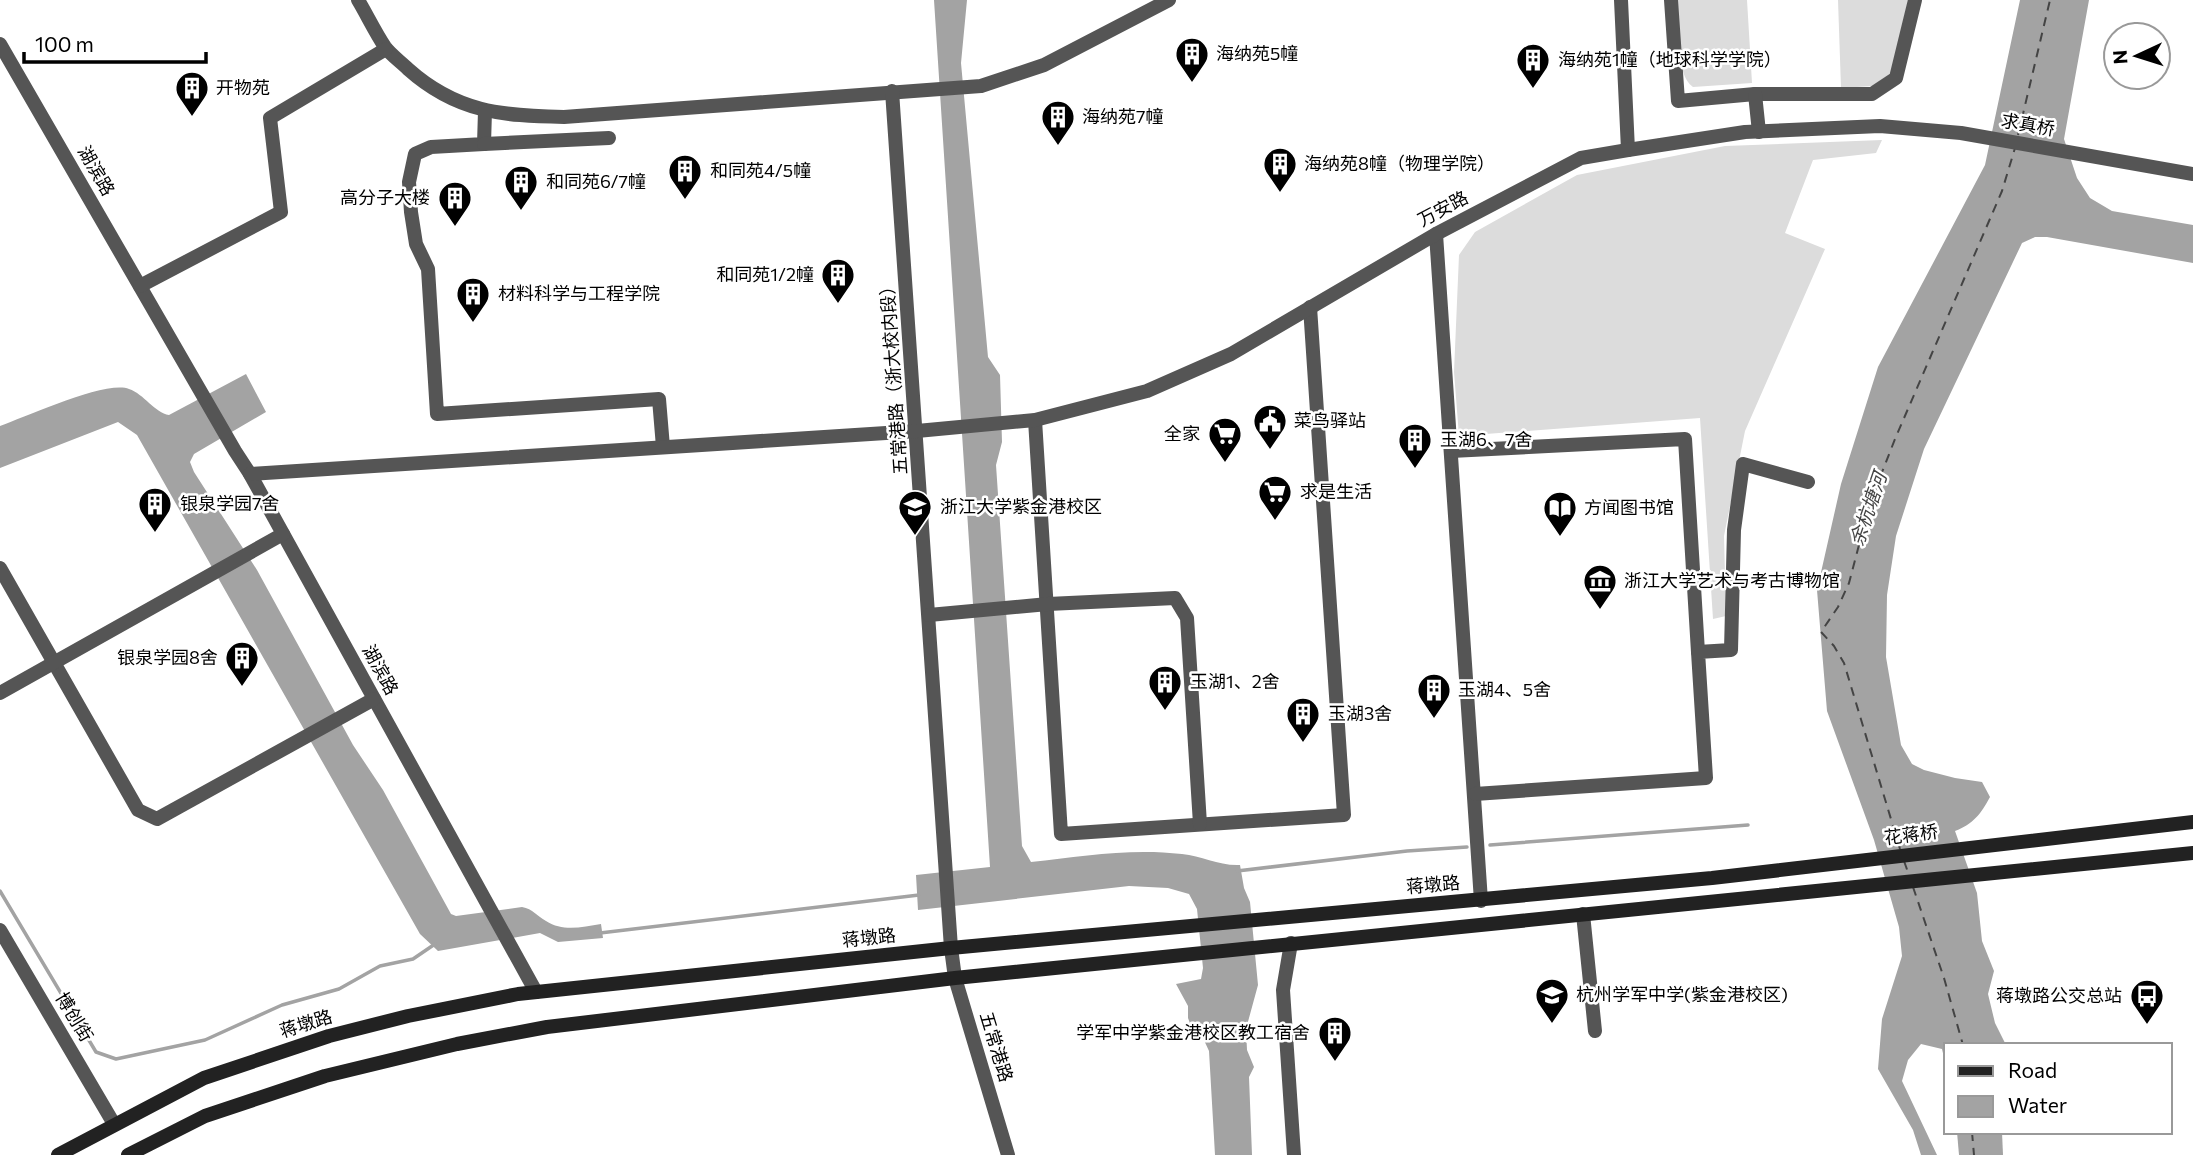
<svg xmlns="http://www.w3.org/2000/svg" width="2193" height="1155" font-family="Commissioner,'Noto Sans SC',sans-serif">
  <rect width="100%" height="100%" fill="#fff"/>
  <g fill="#dcdcdc">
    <path d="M1677 0H1747L1752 83 1693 87C1675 75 1678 22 1677 0Z"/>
    <polygon points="1838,0 1908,0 1892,72 1873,86 1841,88"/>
    <polygon points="1882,140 1876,153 1813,160 1785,233 1825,249 1745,431 1724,536 1726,616 1713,619 1700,418 1459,436 1454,372 1459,255 1475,232 1577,175 1725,146"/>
  </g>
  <g fill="#a3a3a3">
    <path d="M934 0H967L961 63 988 357 1000 375 1002 442 996 465 1022 846 1031 862C1081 856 1132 848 1182 854 1202 856 1219 866 1240 865L1244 888 1250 902 1258 985 1246 1029 1247 1050 1254 1067 1249 1077 1252 1155H1215L1209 1051 1203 1038 1192 1029 1188 1018V1006L1176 984 1201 979 1203 968 1197 909 1189 894 1168 888 1129 886 918 910 916 875 990 867Z"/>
    <path d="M2020 0H2089L2064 139 2077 178 2090 198 2112 211 2193 225V263L2047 237H2035L2022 243 1924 449 1896 536 1887 595 1886 657 1901 745 1912 764 1924 770 1955 778 1982 782 1990 797C1981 814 1973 824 1955 831L1977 893 1982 941 1994 971 1988 994 1995 1023 2006 1045H1946V1066L1942 1049 1921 1044 1908 1060 1902 1081 1937 1155H1921L1913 1130 1878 1069 1882 1019 1902 956 1899 927 1874 840 1827 711 1817 590 1841 484 1878 367 1985 165Z"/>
    <path d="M246 374 266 412 194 454 190 462 194 472 257 570 353 745 383 790 451 914 456 916 522 907C533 909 537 916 546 921 563 932 582 927 601 924L603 938 558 942 540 933 438 951 420 934 137 435 118 422 0 468V426C26 417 106 380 129 389 144 394 155 413 169 415Z"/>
    <polygon points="1957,1132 2002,1132 2003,1155 1959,1155"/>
  </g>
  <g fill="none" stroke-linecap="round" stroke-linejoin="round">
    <g stroke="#a3a3a3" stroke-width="3.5">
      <polyline points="1490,845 1748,825"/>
      <polyline points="1237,871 1407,851 1467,847"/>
      <polyline points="0,891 96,1052 116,1059 205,1040 282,1005 339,989 380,966 413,959 435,944"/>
      <polyline points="600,933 919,895"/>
    </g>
    <g stroke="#444" stroke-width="2" stroke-dasharray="9 7" stroke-linecap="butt">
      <polyline points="2018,135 2050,0"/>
      <polyline points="1900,849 1844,663 1834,646 1821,632 1838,607 1849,583 1870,503 1895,439 2002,191 2015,148"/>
      <polyline points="1904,861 1909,875"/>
      <polyline points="1913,887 1944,978 1963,1045"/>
      <polyline points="1972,1132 1974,1155"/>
    </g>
    <g stroke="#555" stroke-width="14">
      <path d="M358 0C367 15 375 32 385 47 391 55 401 62 408 69 456 112 502 116 564 117L981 86 1044 65 1169 0"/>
      <polyline points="1621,0 1628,150"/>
      <polyline points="1671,0 1678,101 1755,94 1872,94 1896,78 1915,0"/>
      <polyline points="0,44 235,451 250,474 536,992"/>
      <polyline points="892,91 951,948"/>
      <polyline points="1755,94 1759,132"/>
      <polyline points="485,111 484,144 431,147 415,154 409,182 411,212 416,244 428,269 437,414 659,399 663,447"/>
      <polyline points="484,144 609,138"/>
      <polyline points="1436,234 1481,901"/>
      <polyline points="140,286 281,212 270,118 386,49"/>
      <polyline points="1035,420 1061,834 1344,815 1310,307"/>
      <polyline points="1451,451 1685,439 1698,652"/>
      <polyline points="250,474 917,431 1035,420 1147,391 1231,354 1436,234 1581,158 1628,150 1745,132 1880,126 1961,133 2193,174"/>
      <polyline points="0,568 138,810 157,819 374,699"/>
      <polyline points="929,615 1048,604 1175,598 1187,618 1200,824"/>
      <polyline points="0,693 283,534"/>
      <polyline points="1475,794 1706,778 1698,652 1731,650 1734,530 1743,464 1808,482"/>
      <polyline points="1583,914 1595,1031"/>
      <polyline points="1291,943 1283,990 1294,1155"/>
    </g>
    <g stroke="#555" stroke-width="14">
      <polyline points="0,930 114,1124"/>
      <polyline points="951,948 955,978 1008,1155"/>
    </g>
    <g stroke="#222" stroke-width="14">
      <polyline points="58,1155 204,1078 329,1036 408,1016 518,994 951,948 1712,878 2193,822"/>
      <polyline points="128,1155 205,1116 325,1076 457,1044 547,1027 955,978 2193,853"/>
    </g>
  </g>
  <defs>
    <symbol id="building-pin" viewBox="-11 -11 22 30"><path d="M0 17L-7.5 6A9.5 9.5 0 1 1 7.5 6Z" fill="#000" stroke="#fff"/><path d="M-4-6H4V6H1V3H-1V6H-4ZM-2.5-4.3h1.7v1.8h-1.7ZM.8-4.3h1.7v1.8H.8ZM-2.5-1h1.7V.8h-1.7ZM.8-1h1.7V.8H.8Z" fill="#fff"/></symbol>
    <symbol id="civic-pin" viewBox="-11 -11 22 30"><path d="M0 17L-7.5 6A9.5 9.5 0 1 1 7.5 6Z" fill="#000" stroke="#fff"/><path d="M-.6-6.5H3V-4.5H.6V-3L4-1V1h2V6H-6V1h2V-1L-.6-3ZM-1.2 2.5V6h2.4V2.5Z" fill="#fff"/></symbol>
    <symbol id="supermarket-pin" viewBox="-11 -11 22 30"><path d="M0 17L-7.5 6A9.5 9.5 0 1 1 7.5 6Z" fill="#000" stroke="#fff"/><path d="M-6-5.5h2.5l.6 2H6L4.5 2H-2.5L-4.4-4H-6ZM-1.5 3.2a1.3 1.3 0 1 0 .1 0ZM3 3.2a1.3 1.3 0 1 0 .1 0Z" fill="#fff"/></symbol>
    <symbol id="university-pin" viewBox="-11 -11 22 30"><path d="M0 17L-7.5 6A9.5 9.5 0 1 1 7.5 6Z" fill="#000" stroke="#fff"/><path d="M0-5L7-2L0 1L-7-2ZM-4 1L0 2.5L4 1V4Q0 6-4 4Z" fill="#fff"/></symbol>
    <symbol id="library-pin" viewBox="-11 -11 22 30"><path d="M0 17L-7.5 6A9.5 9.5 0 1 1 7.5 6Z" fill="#000" stroke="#fff"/><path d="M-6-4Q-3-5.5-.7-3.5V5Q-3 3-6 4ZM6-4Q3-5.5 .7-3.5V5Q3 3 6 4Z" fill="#fff"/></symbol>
    <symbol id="museum-pin" viewBox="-11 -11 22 30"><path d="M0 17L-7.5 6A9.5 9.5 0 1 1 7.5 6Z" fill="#000" stroke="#fff"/><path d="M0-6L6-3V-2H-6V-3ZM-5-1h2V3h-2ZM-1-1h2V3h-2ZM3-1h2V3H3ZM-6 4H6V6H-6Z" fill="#fff"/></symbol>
    <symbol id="school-pin" viewBox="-11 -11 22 30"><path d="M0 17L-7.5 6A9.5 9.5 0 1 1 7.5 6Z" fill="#000" stroke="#fff"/><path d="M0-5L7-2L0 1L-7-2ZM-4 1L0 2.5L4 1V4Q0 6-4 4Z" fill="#fff"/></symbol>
    <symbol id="bus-pin" viewBox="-11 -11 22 30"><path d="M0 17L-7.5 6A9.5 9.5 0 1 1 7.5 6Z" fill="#000" stroke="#fff"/><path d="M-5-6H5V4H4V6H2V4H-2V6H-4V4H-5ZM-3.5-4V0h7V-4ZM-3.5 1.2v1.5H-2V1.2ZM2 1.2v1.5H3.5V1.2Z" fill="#fff"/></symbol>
  </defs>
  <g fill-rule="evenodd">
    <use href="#building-pin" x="1173" y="35" width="38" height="52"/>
    <use href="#building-pin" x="1514" y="41" width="38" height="52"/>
    <use href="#building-pin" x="173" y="69" width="38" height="52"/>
    <use href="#building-pin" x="1039" y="98" width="38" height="52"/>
    <use href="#building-pin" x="1261" y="145" width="38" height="52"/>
    <use href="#building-pin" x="666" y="152" width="38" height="52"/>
    <use href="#building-pin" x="502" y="163" width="38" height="52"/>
    <use href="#building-pin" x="436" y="179" width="38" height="52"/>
    <use href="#building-pin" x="819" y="256" width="38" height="52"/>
    <use href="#building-pin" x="454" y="275" width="38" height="52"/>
    <use href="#civic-pin" x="1251" y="402" width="38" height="52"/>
    <use href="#supermarket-pin" x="1206" y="415" width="38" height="52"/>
    <use href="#building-pin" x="1396" y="421" width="38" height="52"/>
    <use href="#supermarket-pin" x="1256" y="473" width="38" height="52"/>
    <use href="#building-pin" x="136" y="485" width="38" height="52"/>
    <use href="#university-pin" x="896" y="488" width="38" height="52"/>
    <use href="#library-pin" x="1541" y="489" width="38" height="52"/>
    <use href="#museum-pin" x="1581" y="562" width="38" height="52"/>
    <use href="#building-pin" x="223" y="639" width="38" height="52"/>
    <use href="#building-pin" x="1146" y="663" width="38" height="52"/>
    <use href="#building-pin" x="1415" y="671" width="38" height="52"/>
    <use href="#building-pin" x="1284" y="695" width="38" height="52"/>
    <use href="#school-pin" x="1533" y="976" width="38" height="52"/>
    <use href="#bus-pin" x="2128" y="977" width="38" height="52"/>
    <use href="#building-pin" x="1316" y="1014" width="38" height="52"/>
  </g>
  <g text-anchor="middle" stroke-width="5" stroke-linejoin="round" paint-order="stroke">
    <g font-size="18" fill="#000" stroke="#fff" text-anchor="start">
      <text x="1216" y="60">海纳苑5幢</text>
      <text x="1558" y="66">海纳苑1幢（地球科学学院）</text>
      <text x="216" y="94">开物苑</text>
      <text x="1082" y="123">海纳苑7幢</text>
      <text x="1304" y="170">海纳苑8幢（物理学院）</text>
      <text x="710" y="177">和同苑4/5幢</text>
      <text x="546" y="188">和同苑6/7幢</text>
      <text x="430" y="204" text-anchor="end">高分子大楼</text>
      <text x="814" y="281" text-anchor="end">和同苑1/2幢</text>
      <text x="498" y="300">材料科学与工程学院</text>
      <text x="1294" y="427">菜鸟驿站</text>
      <text x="1200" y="440" text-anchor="end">全家</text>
      <text x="1440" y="446">玉湖6、7舍</text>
      <text x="1300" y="498">求是生活</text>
      <text x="180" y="510">银泉学园7舍</text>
      <text x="940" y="513">浙江大学紫金港校区</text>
      <text x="1584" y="514">方闻图书馆</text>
      <text x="1624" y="587">浙江大学艺术与考古博物馆</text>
      <text x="218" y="664" text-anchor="end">银泉学园8舍</text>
      <text x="1190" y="688">玉湖1、2舍</text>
      <text x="1458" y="696">玉湖4、5舍</text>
      <text x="1328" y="720">玉湖3舍</text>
      <text x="1576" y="1001">杭州学军中学(紫金港校区)</text>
      <text x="2122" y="1002" text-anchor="end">蒋墩路公交总站</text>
      <text x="1310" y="1039" text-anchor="end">学军中学紫金港校区教工宿舍</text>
    </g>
    <g font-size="18" fill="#000" stroke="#fff">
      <text transform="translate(2028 125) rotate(10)" y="6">求真桥</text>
      <text transform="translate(96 171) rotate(60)" y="6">湖滨路</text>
      <text transform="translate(1443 209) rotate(-28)" y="6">万安路</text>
      <text transform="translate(894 376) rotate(-94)" y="6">五常港路（浙大校内段）</text>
      <text transform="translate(380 670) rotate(61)" y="6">湖滨路</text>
      <text transform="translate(1911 835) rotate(-7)" y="6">花蒋桥</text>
      <text transform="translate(1433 885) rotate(-5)" y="6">蒋墩路</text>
      <text transform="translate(869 938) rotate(-6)" y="6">蒋墩路</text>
      <text transform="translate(74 1017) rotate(59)" y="6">博创街</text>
      <text transform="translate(306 1024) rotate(-17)" y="6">蒋墩路</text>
      <text transform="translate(996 1047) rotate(73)" y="6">五常港路</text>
    </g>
    <g font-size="19" font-style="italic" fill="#444" stroke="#fff">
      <text transform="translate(1868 509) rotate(-71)" y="7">余杭塘河</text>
    </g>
  </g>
  <rect x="1944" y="1043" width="228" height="91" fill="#ffffff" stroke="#999999" stroke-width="2"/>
  <rect x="1958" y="1066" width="35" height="10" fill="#222222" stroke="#999999" stroke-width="2"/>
  <text x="2008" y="1078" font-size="21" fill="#000000">Road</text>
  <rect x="1958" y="1096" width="35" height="21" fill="#a3a3a3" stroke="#999999" stroke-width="2"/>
  <text x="2008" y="1113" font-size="21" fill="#000000">Water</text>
  <g transform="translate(2137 56) rotate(266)"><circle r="33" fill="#ffffff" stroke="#999999" stroke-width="2"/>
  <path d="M0-5L12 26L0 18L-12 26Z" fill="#000000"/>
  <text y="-10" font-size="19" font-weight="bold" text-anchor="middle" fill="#000000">N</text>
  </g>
  <path d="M24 52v10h182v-10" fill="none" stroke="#000000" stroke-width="3.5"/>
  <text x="35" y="52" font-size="21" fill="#000000" stroke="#ffffff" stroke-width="5" paint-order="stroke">100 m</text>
</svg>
